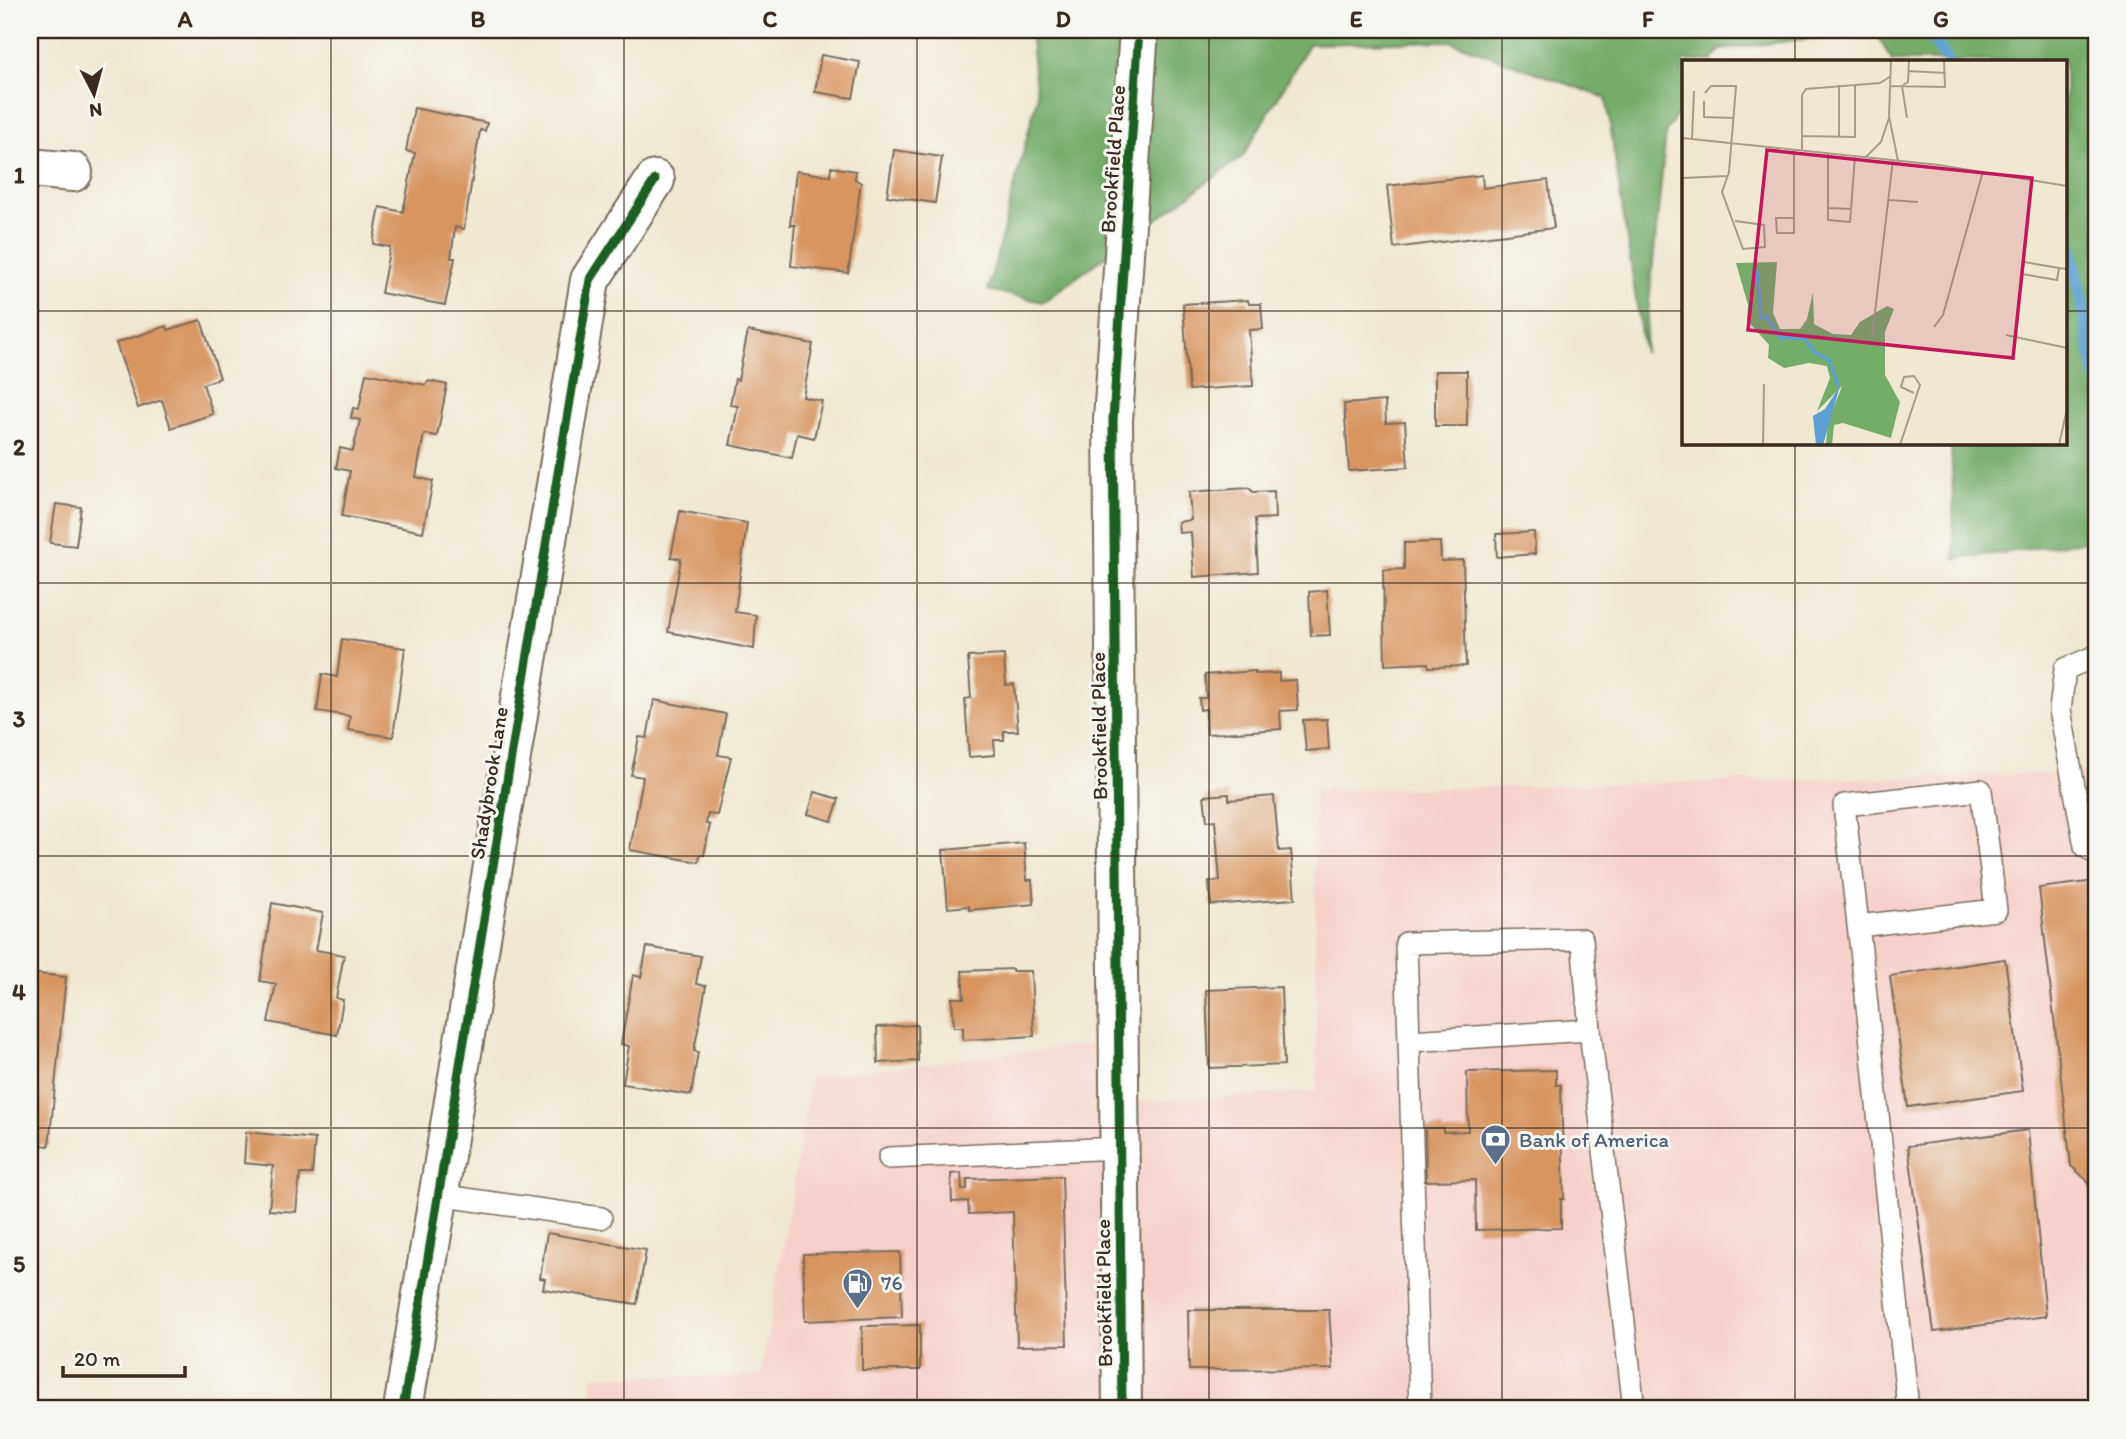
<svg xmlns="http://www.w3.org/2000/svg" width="2126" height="1439" font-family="Itim,sans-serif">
  <rect width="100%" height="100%" fill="#f6f6f2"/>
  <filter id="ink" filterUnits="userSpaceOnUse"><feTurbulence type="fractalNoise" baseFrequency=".0143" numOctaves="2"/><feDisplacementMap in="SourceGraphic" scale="14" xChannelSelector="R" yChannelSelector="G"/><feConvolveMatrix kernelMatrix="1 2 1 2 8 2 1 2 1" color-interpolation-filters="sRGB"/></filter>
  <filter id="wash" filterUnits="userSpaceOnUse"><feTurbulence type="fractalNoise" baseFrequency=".00686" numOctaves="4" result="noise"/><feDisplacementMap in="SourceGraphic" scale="28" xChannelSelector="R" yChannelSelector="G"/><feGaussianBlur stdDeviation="1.57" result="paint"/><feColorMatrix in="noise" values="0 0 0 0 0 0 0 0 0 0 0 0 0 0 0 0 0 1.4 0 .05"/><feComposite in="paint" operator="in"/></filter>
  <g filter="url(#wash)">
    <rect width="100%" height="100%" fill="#f0e8d1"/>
    <polygon fill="#f7d0cb" points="2096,773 2096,1409 593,1409 592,1376 761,1377 811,1077 1102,1043 1102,1105 1317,1091 1314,791"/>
    <g fill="#74ac6a" stroke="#586b44" stroke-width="2">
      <polygon points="1030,30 1873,30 1720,50 1712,61 1683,61 1683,105 1666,132 1644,353 1606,98 1450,41 1309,44 1243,156 1043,302 988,290 1037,98"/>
      <polygon points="1874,30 2096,30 2096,540 1955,559 1951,443 2065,443 2065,61 1892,61"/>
    </g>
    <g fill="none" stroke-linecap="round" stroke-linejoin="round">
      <g stroke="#5ca0d1" stroke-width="12">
        <polyline points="1927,30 1948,61"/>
        <polyline points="2065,215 2096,376"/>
      </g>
    </g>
    <g id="blocks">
      <g fill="#d89560">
        <polygon points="821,55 860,62 853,98 815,92"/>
        <polygon points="414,108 487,123 485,131 480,130 464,229 455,227 451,258 455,258 445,305 381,293 390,247 373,244 380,207 403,212 415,153 406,151"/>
        <polygon points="894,150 942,157 935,203 887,196"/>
        <polygon points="831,167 856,171 855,179 861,183 848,273 791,266 795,225 790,225 796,171 830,176"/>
        <polygon points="1482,175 1483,188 1548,180 1554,228 1394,248 1387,186"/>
        <polygon points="1248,300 1249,304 1261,304 1263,329 1249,330 1253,386 1189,390 1183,304"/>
        <polygon points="201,320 220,378 203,384 213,414 171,428 162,400 138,408 116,343 167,326 168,330"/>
        <polygon points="748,331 813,344 803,397 822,401 814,438 797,434 792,458 730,445 738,406 730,405 735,379 738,380"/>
        <rect x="1435" y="371" width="32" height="55"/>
        <polygon points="366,373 425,385 429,381 447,385 437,436 424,434 416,477 433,481 423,532 342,516 350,471 336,468 340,448 353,451 360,420 351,418 353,408 359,409"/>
        <polygon points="1385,401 1386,423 1405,422 1408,467 1349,471 1344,404"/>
        <polygon points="1249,488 1253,492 1274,491 1275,518 1255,519 1258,572 1194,577 1191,532 1179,533 1178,522 1191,520 1189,492"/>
        <polygon points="56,504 81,507 76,546 50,543"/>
        <polygon points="680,511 747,523 735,612 756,615 754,649 668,632 681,559 671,557"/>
        <polygon points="1534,532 1535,554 1497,557 1496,534"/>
        <polygon points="1440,542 1441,561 1463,560 1466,666 1429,667 1428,663 1385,665 1383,570 1404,569 1404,543"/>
        <polygon points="1327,590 1330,635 1311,636 1309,592"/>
        <polygon points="342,639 405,648 393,737 348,730 350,716 317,711 322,674 337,677"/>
        <polygon points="1004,655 1006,685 1014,684 1018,731 1004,731 1004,740 994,740 995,755 969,757 965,699 971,698 968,657"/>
        <polygon points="1255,671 1255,674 1279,673 1279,681 1296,680 1298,710 1280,711 1281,729 1207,734 1206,709 1200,710 1199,698 1206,698 1205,675"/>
        <polygon points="654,700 726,714 718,755 731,757 717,815 708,814 706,824 710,825 704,855 700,855 699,862 630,850 643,777 631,775 639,737 647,738"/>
        <polygon points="1327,719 1329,749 1306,751 1303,720"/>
        <polygon points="815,792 839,799 832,821 808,814"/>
        <polygon points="1229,794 1229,800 1274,796 1279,851 1291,850 1295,899 1211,905 1209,882 1220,881 1215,820 1207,821 1204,796"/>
        <polygon points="1024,843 1027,880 1032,880 1034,904 969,910 969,906 948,908 943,850"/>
        <polygon points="2096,881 2096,1225 2095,1225 2089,1182 2071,1166 2039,888"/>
        <polygon points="272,903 323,913 316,950 344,955 336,998 343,1000 337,1035 268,1022 276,984 260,981"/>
        <polygon points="647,947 701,956 696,984 706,986 694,1051 698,1052 691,1095 623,1084 629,1046 621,1044 633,975 641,977"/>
        <polygon points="2005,959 2023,1091 1908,1107 1890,976"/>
        <polygon points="1012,969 1012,971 1031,971 1034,1036 963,1040 963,1027 954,1027 952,998 964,998 962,971"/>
        <polygon points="30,973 66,977 49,1146 30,1144"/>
        <polygon points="1281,987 1284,1065 1209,1068 1206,990"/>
        <polygon points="917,1025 918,1061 878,1063 877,1027"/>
        <polygon points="1556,1070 1556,1085 1561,1085 1564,1199 1561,1199 1561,1228 1476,1230 1475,1180 1426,1181 1425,1128 1443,1128 1443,1132 1468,1131 1467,1072"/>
        <polygon points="2028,1130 2046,1316 1934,1332 1908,1146"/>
        <polygon points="246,1132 315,1139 312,1174 300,1174 296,1212 269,1210 273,1166 244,1163"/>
        <polygon points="961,1173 962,1190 967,1189 967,1179 1062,1176 1067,1345 1017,1346 1013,1212 969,1214 968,1201 952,1202 951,1174"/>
        <polygon points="547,1233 646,1250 637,1304 543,1289 545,1279 540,1278"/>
        <polygon points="900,1252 902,1317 805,1321 803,1254"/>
        <polygon points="1188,1310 1329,1310 1333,1369 1189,1370"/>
        <polygon points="920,1325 920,1370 862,1370 862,1326"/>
      </g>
    </g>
  </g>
  <g filter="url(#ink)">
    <use href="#blocks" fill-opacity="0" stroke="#7a6c5d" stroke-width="2"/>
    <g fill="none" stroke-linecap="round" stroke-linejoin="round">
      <defs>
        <g id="service">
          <polyline points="2096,656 2065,669 2060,710 2085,846 2096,854"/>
          <polyline points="1858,926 1996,910 1981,790 1844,805 1864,976 1908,1409"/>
          <polyline points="1409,1041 1406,943 1582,939 1590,1030"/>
          <polyline points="889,1158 1120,1148"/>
          <polyline points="438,1195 601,1218"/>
          <polyline points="1420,1409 1409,1041 1590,1030 1634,1409"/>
        </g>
        <g id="minor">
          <polyline points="30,168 73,172"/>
          <polyline points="403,1409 590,280 655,180"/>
          <polyline points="1122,1409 1113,420 1138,44"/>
        </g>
      </defs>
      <use href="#service" stroke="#7a6c5d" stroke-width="24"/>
      <use href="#minor" stroke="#7a6c5d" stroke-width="42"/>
      <use href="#service" stroke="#fff" stroke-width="21"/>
      <use href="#minor" stroke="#fff" stroke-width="38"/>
      <defs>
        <g id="cycleway">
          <polyline points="403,1409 590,280 655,180"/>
          <polyline points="1122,1409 1113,420 1138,44"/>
        </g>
      </defs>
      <use href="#cycleway" stroke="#f6f6f2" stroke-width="13"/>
      <use href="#cycleway" stroke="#1b5e20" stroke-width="9"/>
    </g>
  </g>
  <path fill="none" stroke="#3b2a1e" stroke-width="2" stroke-opacity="0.55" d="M331 30V1409M624 30V1409M917 30V1409M1209 30V1409M1502 30V1409M1795 30V61M30 311H1683M2065 311H2096M1795 443V1409M30 583H2096M30 856H2096M30 1128H2096"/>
  <defs>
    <symbol id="bank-pin" viewBox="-11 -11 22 30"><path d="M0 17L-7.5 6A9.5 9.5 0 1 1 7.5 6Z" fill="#5c6f8a" stroke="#f6f6f2"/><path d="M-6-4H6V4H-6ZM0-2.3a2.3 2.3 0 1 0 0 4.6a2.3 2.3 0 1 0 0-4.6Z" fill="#fff"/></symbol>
    <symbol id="fuel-pin" viewBox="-11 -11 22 30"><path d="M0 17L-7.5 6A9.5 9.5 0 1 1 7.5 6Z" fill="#5c6f8a" stroke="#f6f6f2"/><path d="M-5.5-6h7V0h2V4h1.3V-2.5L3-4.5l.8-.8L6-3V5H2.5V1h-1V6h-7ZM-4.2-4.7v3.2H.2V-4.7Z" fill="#fff"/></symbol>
  </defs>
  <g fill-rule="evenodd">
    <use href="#bank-pin" x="1478" y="1122" width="35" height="47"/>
    <use href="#fuel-pin" x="840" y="1266" width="35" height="47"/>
  </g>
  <g text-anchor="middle" stroke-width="6" stroke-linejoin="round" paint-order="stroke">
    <g font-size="21" fill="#3b2a1e" stroke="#f6f6f2">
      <text transform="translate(1113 159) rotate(-86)" y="7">Brookfield Place</text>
      <text transform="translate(1099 726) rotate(-91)" y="7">Brookfield Place</text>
      <text transform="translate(489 783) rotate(-81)" y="7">Shadybrook Lane</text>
      <text transform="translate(1104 1293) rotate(-91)" y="7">Brookfield Place</text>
    </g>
    <g font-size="21" fill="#4e5e75" stroke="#f6f6f2" text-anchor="start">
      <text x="1519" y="1147">Bank of America</text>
      <text x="881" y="1290">76</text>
    </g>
  </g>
  <g transform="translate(1682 60)">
    <rect width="385" height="385" fill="#f0e8d1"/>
    <path d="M95 202 91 253 98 269H118L125 259 131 232 132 264 151 274 169 275 178 262 205 246 212 249 203 272V315L218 342 209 378 161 363 152 365 150 385H144L146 362 160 326 135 351 148 318 145 306 127 303 102 308 86 298 87 285 65 260 66 245 54 203Z" fill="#74ac6a"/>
    <path d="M158 326 141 385H134L131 356 143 349Z" fill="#5ca0d1"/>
    <path fill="none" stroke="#5ca0d1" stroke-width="3.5" d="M75 210 79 258 85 257 98 278H122L132 292 147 300 157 327"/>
    <path fill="none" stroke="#a89c89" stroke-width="2" d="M209 0 207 56 216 101M226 11 264 13M173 25 198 23 209 16M221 25 226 22 227 0M208 26 263 27 262 0M220 26 225 58M23 33 29 26H54L47 112 40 132 61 189 83 187 82 165 53 161M22 41V57L52 58M120 76V35L124 29 173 25V77L120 76V91M157 77V25M0 78 257 105 385 126M10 78 12 31M146 93V148L169 149 173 96M183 98 199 82 207 58M1 118 45 116M207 140 236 142M146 148V160L168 162 169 149M112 158H94L95 173H112V90M377 208 375 220 340 214 342 202 377 208 385 209M252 267 261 255 301 111M324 275 385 288M190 277 211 100M81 385 82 324M218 385 238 325 232 316 222 317 219 327 232 333M377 385 385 349"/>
    <path fill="#c2185b" fill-opacity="0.15" stroke="#c2185b" stroke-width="3.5" d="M85 90 350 118 331 298 66 270Z"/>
    <rect width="385" height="385" fill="none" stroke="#3b2a1e" stroke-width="3.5"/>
  </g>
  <rect width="2126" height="1439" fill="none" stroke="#f6f6f2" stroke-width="77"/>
  <g transform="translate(94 94) rotate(174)" stroke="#f6f6f2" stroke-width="5" paint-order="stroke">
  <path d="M0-5L12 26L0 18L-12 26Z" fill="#3b2a1e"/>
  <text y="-10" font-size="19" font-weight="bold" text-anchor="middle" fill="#3b2a1e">N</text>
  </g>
  <path d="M63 1366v10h122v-10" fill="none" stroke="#3b2a1e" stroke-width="3.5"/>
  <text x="74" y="1366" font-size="21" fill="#3b2a1e" stroke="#f6f6f2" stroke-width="5" paint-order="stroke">20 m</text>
  <rect x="38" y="38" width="2050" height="1362" fill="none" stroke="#3b2a1e" stroke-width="2.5"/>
  <g font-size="23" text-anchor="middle" font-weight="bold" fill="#3b2a1e">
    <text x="185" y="27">A</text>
    <text x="478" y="27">B</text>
    <text x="770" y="27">C</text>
    <text x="1063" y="27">D</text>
    <text x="1356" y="27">E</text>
    <text x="1648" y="27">F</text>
    <text x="1941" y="27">G</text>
    <text x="19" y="183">1</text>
    <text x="19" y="455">2</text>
    <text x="19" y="727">3</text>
    <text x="19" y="1000">4</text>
    <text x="19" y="1272">5</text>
  </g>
</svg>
